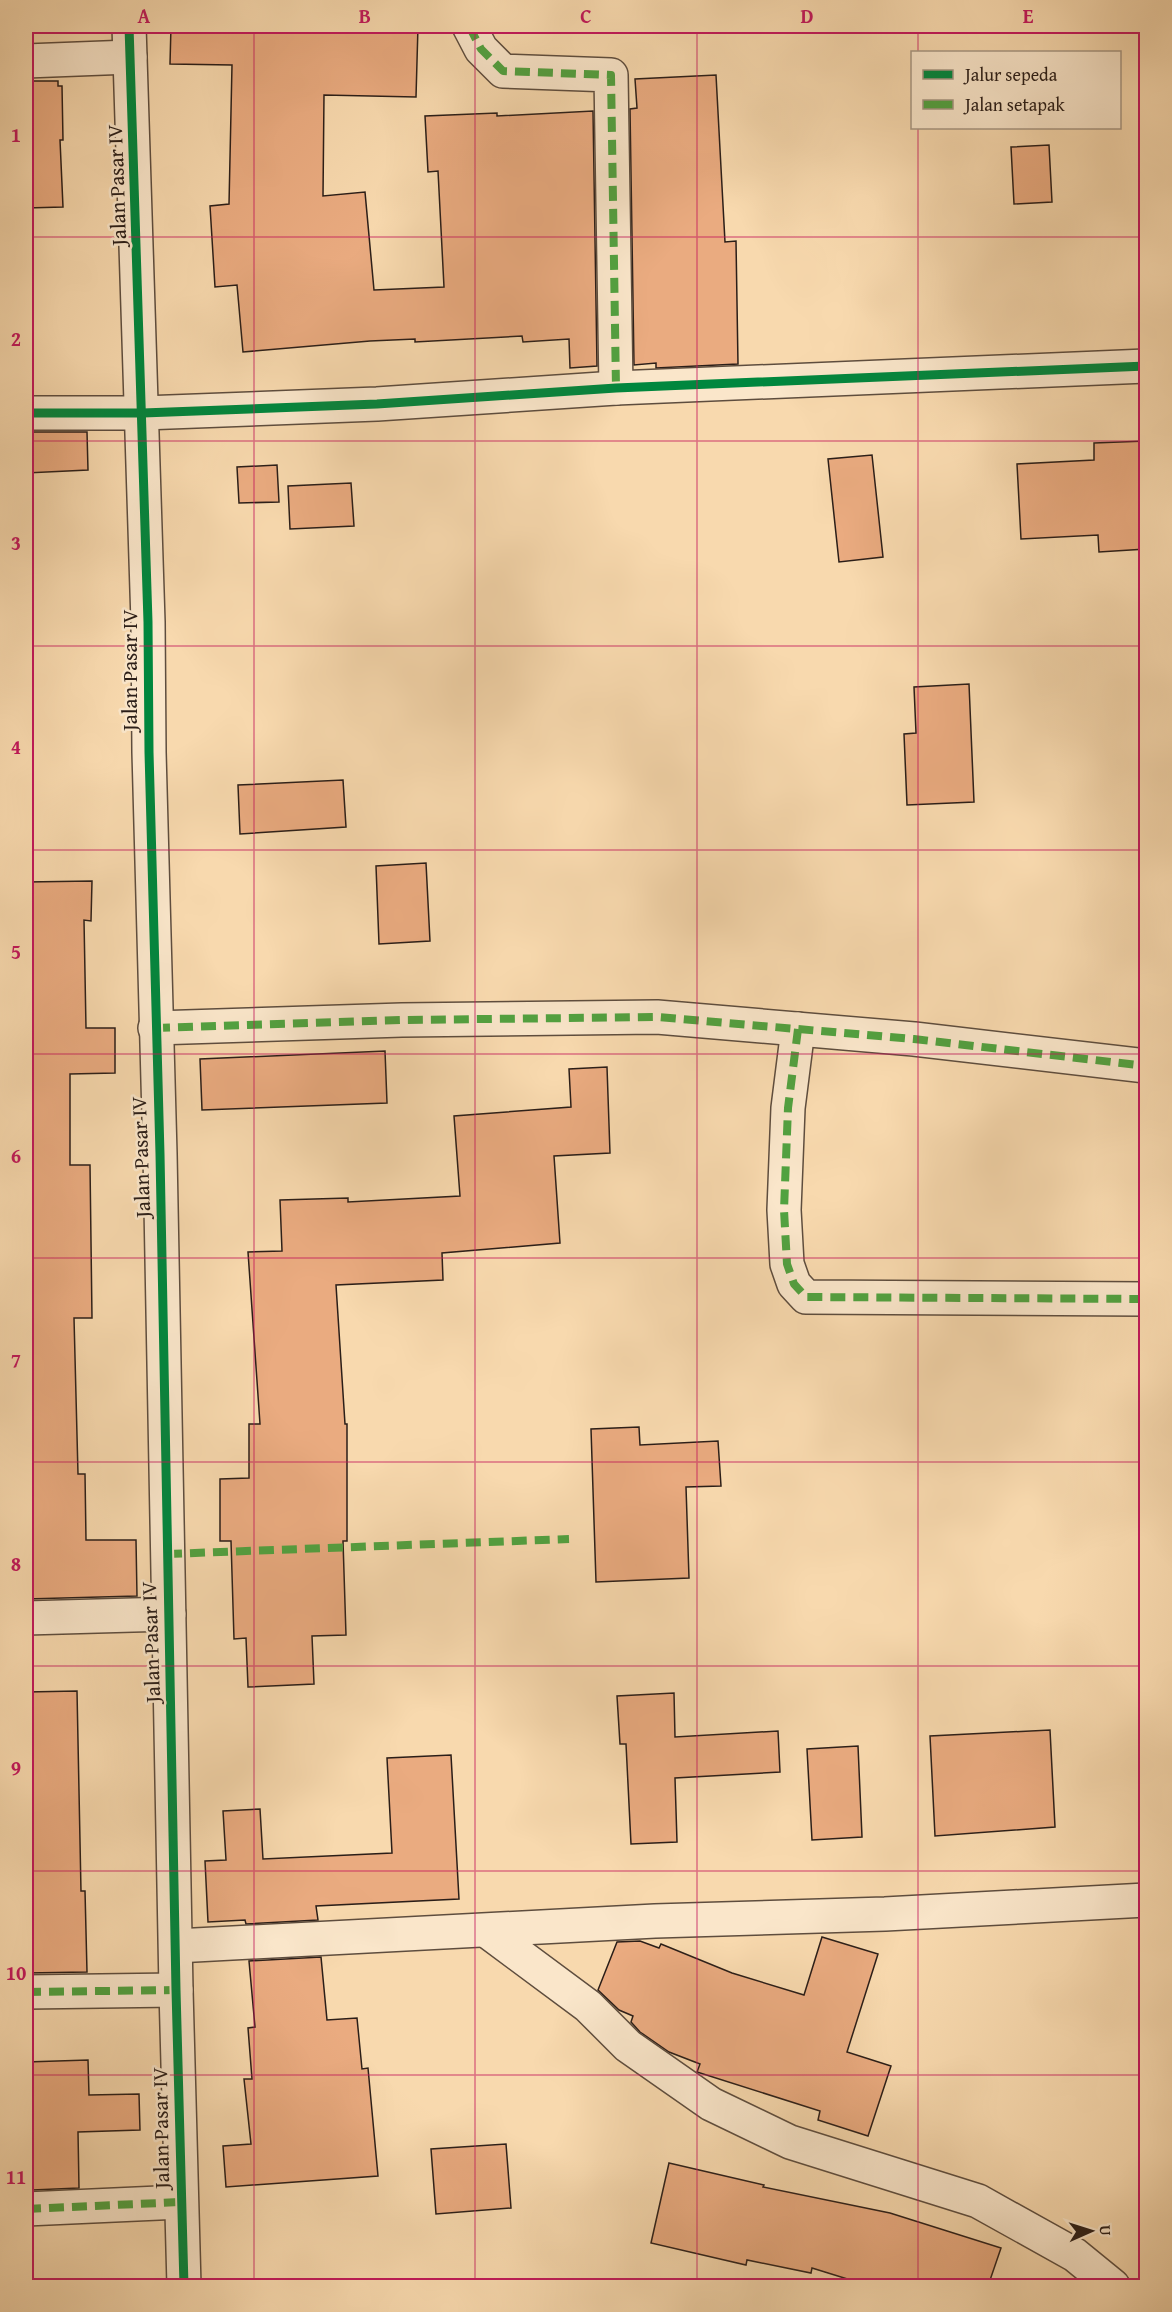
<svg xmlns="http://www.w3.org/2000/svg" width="1172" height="2312" font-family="'Gentium Book Plus',serif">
  <rect width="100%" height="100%" fill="#f8d9ae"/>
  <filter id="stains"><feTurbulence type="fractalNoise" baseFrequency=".00333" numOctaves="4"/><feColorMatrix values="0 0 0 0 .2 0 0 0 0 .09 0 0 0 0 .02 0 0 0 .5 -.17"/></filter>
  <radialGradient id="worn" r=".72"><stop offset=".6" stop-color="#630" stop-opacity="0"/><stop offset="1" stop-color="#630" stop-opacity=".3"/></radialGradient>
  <g fill="#eaab80" stroke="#2b1e18" stroke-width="1.5">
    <polygon points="171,26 418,26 416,97 324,95 323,196 365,192 374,290 444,287 438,171 428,172 425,116 497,113 497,116 593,111 597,366 570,368 569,339 523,342 522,336 415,342 415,339 370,341 243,352 237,285 215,287 210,206 229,204 232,65 170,64"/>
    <polygon points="716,75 725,242 736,241 738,364 656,368 656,363 634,365 630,109 637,108 635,79"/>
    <polygon points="26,81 58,81 58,86 62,86 63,140 60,140 63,207 26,208"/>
    <polygon points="1049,145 1052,202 1014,204 1011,147"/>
    <polygon points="26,432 87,432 88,470 26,473"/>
    <polygon points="1146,441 1146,549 1099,552 1098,535 1021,539 1017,464 1094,460 1094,443"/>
    <polygon points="872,455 883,557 839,562 828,459"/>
    <polygon points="277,465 279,502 239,503 237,467"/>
    <polygon points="351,483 354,526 290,529 288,486"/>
    <polygon points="969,684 974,802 907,805 904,734 916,733 914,687"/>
    <polygon points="343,780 346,827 240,834 238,785"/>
    <polygon points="426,863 430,941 379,944 376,866"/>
    <polygon points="92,881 91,921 84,920 86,1028 115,1028 115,1073 70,1074 70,1165 90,1165 92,1318 74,1318 78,1474 85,1474 86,1540 136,1540 137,1596 26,1599 26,882"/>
    <polygon points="385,1051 387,1103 202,1110 200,1059"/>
    <polygon points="607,1067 610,1153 554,1156 560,1243 442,1253 443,1280 336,1285 345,1424 347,1424 347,1541 343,1541 346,1635 312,1636 314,1684 248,1687 246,1638 234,1639 231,1541 220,1541 220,1479 249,1478 249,1424 260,1424 248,1252 282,1251 280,1200 348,1198 348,1202 460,1196 454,1116 571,1107 569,1069"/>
    <polygon points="639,1427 640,1445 718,1441 721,1486 686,1487 689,1578 596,1582 591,1429"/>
    <polygon points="77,1691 81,1891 85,1891 87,1972 26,1973 26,1692"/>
    <polygon points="674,1693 675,1737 778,1731 780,1772 675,1778 677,1842 631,1844 626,1744 620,1744 617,1696"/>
    <polygon points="1050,1730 1055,1827 935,1836 930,1736"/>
    <polygon points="858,1746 862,1837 812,1840 807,1749"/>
    <polygon points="451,1755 459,1899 316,1906 318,1920 246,1924 245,1920 208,1922 205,1861 226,1860 223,1811 260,1809 263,1859 392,1853 387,1758"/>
    <polygon points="822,1937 878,1954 847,2052 891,2066 868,2136 818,2120 820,2111 697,2072 700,2064 669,2052 640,2032 631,2022 633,2016 619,2010 598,1990 617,1942 640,1941 659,1948 661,1944 732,1973 804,1995"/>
    <polygon points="321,1957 327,2020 357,2018 362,2069 368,2068 378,2176 226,2187 223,2146 251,2144 244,2079 252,2079 248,2028 255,2027 249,1961"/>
    <polygon points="88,2060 89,2095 139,2094 140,2130 78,2132 79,2188 32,2190 31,2166 26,2166 26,2062"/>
    <polygon points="506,2144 511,2208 436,2214 431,2149"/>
    <polygon points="669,2163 764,2185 763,2187 890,2213 1001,2248 988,2286 870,2286 812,2268 811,2273 747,2260 746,2265 651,2243"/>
  </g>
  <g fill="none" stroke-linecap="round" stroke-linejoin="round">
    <defs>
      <g id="minor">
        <polyline points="129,26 148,622 149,752 160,1154 176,1990 184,2286"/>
        <polyline points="469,26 481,49 503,71 611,75 616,388"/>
        <polyline points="26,61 130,57"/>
        <polyline points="26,413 143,413 377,404 616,388 1146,366"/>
        <polyline points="155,1028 402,1020 657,1017 914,1039 1146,1066"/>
        <polyline points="798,1029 788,1108 784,1210 787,1264 794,1284 806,1297 1146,1299"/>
        <polyline points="26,1618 169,1614"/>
        <polyline points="487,1931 588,2006 628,2046 711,2104 790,2142 978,2201 1075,2255 1113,2286"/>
        <polyline points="176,1946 655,1921 885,1914 1146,1900"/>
        <polyline points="26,1992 176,1990"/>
        <polyline points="26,2209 181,2202"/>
      </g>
    </defs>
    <use href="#minor" stroke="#5e4d3e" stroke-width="36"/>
    <use href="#minor" stroke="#fae6ca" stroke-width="33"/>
    <g stroke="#51a240" stroke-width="8" stroke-dasharray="15 8" stroke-linecap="butt">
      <polyline points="469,26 481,49 503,71 611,75 616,388"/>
      <polyline points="155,1028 402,1020 657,1017 914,1039 1146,1066"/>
      <polyline points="798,1029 788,1108 784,1210 787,1264 794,1284 806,1297 1146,1299"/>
      <polyline points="167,1554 569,1539"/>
      <polyline points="26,1992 176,1990"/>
      <polyline points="26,2209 181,2202"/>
    </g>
    <defs>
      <g id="cycleway">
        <polyline points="129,26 148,622 149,752 160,1154 176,1990 184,2286"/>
        <polyline points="26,413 143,413 377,404 616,388 1146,366"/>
      </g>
    </defs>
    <use href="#cycleway" stroke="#fae6ca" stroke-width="13"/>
    <use href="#cycleway" stroke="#00873e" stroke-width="9"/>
  </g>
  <path fill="none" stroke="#c2185b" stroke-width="1.5" stroke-opacity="0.55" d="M254 26V2286M475 26V2286M697 26V2286M918 26V52M918 128V2286M26 237H1146M26 441H1146M26 646H1146M26 850H1146M26 1054H1146M26 1258H1146M26 1462H1146M26 1666H1146M26 1871H1146M26 2075H1146"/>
  <g text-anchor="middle" stroke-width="5" stroke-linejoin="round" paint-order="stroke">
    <g font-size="21" fill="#2b1e18" stroke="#fae6ca">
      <text transform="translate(117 185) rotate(-92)" y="7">Jalan Pasar IV</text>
      <text transform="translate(130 670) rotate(-90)" y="7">Jalan Pasar IV</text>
      <text transform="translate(141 1157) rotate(-92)" y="7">Jalan Pasar IV</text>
      <text transform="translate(151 1642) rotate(-92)" y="7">Jalan Pasar IV</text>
      <text transform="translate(161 2128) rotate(-91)" y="7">Jalan Pasar IV</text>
    </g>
  </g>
  <rect width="1172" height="2312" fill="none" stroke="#f8d9ae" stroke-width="66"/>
  <rect x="911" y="51" width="210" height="78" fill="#fae6ca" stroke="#a79683" stroke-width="1.5"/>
  <rect x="923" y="70" width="30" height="9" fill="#00873e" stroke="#a79683" stroke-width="1.5"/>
  <text x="965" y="81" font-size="18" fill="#2b1e18">Jalur sepeda</text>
  <rect x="923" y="100" width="30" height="9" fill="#51a240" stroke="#a79683" stroke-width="1.5"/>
  <text x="965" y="111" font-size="18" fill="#2b1e18">Jalan setapak</text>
  <g transform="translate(1091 2231) rotate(87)" stroke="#fae6ca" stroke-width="4.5" paint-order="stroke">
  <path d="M0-4.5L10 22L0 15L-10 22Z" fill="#2b1e18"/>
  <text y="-9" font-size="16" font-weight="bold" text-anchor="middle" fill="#2b1e18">U</text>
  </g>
  <rect x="33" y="33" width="1106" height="2246" fill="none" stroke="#c2185b" stroke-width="2"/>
  <g font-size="20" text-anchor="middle" font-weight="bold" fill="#c2185b">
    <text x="144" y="23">A</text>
    <text x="365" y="23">B</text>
    <text x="586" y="23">C</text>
    <text x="807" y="23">D</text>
    <text x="1028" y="23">E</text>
    <text x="16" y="142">1</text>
    <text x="16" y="346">2</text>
    <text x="16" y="550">3</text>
    <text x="16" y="754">4</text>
    <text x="16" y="959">5</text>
    <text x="16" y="1163">6</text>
    <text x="16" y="1367">7</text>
    <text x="16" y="1571">8</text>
    <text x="16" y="1775">9</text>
    <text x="16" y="1980">10</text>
    <text x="16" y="2184">11</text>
  </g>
  <rect width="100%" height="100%" filter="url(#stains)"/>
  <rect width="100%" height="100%" fill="url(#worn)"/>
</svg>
